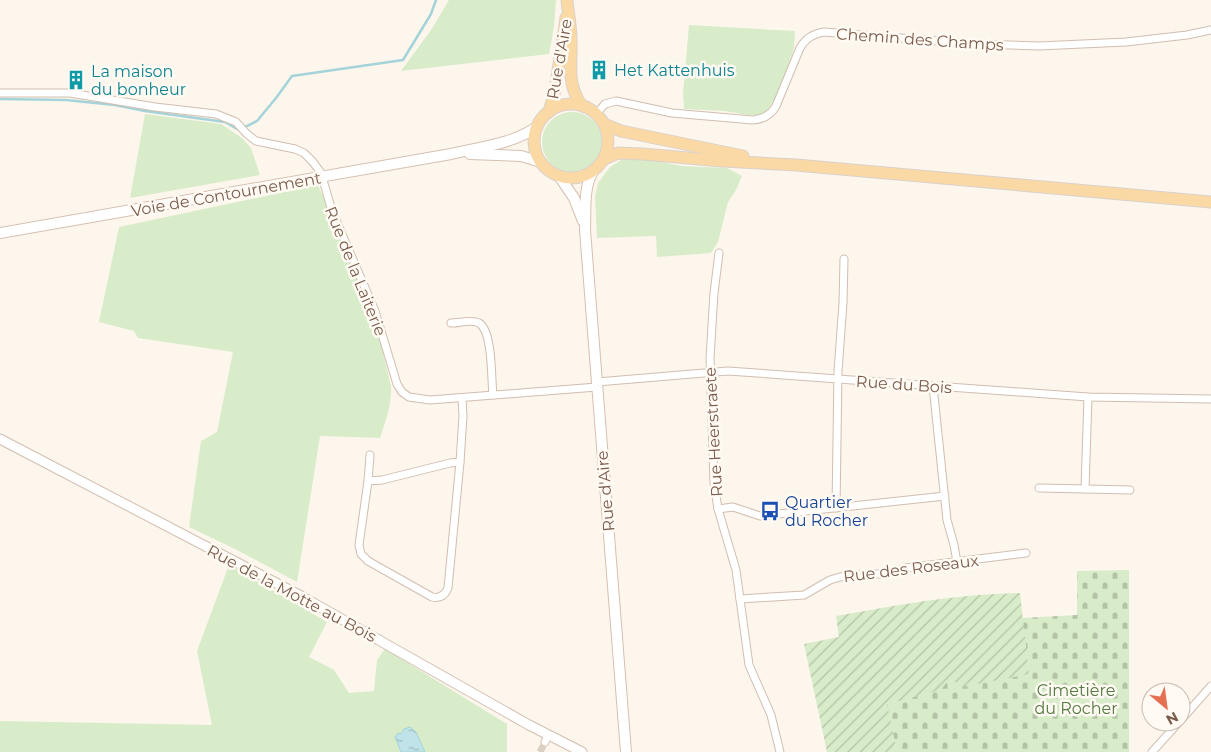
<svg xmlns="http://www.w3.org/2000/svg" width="1211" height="752" font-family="Montserrat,sans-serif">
  <defs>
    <pattern id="cemetery-stones" width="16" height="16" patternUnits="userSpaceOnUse" patternTransform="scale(1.25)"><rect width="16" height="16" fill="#d8ecc9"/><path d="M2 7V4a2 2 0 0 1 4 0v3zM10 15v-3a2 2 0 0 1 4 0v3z" fill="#b4c2a5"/></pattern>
    <pattern id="garden-furrows" width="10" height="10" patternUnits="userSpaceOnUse" patternTransform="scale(1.25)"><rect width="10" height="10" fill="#d8ecc9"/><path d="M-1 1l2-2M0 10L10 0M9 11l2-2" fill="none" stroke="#b4c2a5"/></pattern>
    <pattern id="water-ripples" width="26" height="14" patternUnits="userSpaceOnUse" patternTransform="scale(1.25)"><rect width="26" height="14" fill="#bfe3e8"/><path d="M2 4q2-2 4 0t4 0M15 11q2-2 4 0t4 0" fill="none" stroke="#a0bbbe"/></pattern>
  </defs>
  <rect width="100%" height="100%" fill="#fdf6ec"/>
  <g fill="#d8ecc9">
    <polygon points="449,0 556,0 554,27 549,54 401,71 431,30"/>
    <polygon points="689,25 795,31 794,48 789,63 775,99 766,112 759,115 748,115 725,111 684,109 683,93"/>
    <circle cx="572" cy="142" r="30"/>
    <polygon points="145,114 221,124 242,138 251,148 260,175 130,198"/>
    <polygon points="639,158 682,166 727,168 742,176 736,190 728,202 718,242 711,253 657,257 656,236 597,238 595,197 598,183 610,167 623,159"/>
    <path d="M318 185 362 286 377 327 391 386C392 404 386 420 380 438L320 436 297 582 235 549 189 527 201 441 217 432 233 352 138 338 134 331 99 322 119 227Z"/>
    <polygon points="229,565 327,622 309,657 334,670 349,693 374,691 377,660 385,649 507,724 507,752 0,752 0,721 212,725 197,651"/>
  </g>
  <polygon fill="url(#cemetery-stones)" points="1129,570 1129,752 897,752 886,704 940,690 946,683 953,680 1029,674 1022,618 1077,615 1077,571"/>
  <path fill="url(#garden-furrows)" d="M1020 593 1029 674 962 687 953 680 946 683 941 690 887 704 897 752H827L804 644 839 637 836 616C898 605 957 594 1020 593Z"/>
  <polygon fill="url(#water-ripples)" stroke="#a5d3da" points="410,727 416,732 425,752 401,752 395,737 398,733 401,734 404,729"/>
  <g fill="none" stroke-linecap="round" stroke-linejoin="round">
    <polyline stroke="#a5d3da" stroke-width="2.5" points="0,99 66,100 115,105 145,111 225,122 237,129 241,129 257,121 276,98 292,76 403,60 431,14 436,0"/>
    <polyline stroke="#dcd0c4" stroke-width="7" stroke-dasharray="7 3.5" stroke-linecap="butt" points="540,752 545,742"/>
    <defs>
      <g id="minor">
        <polyline points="0,93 70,93 155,107 216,114 236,122 247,134 256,141 295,149 304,153 313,162 321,173 332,211 375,311 397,384 402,392 409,397 430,400 597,387"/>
        <path d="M596 114 605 104 616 101 672 113 753 120C764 119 771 115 776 106L800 48C806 38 813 34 824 32L977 44 1039 46 1126 42 1187 35 1211 30"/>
        <polyline points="719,253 714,293 710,358 714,483 718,509 736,570 749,665 771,715 780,752"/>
        <path d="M451 323C459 323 471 319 479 323 493 331 491 379 493 395"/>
        <polyline points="597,382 728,371 1088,397 1211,399"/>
        <polyline points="933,386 947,520 954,545 957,562"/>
        <path d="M370 455 368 481 359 545 361 554 368 561 432 597C440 599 445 595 448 588L460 462 463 416 462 398"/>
        <polyline points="368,481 382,480 450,463 460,462"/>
        <polyline points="1039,488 1130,490"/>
        <polyline points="1085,489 1088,397"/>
        <polyline points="836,508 838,371 843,303 844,259"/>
        <polyline points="718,509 733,507 760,516 945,496"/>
        <polyline points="740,599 804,595 830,580 840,577 863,574 887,574 906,568 1026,553"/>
        <polyline points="1181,720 1211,686"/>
        <polyline points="545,742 548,735"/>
        <polyline points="1152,752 1179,722"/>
      </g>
      <polyline id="tertiary" points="0,439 301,596 529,725 582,752"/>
      <g id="secondary">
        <polyline points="470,154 521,156 541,162"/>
        <path d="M593 171C583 189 586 210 585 230L626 752"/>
        <polyline points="559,176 574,198 583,221"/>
        <path d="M0 233 451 154C480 147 514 144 538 126"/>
      </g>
      <g id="primary">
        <path d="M567 0C568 13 571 26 571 40 572 66 566 83 582 106"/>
        <circle cx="571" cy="141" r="37"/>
        <polyline points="549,112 555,91 566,18"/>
        <polyline points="604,124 621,131 743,156"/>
        <polyline points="604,159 618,153 643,154 722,161 796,165 1211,202"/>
      </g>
    </defs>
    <use href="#minor" stroke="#d1beb0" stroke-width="9"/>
    <use href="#tertiary" stroke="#d1beb0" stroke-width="11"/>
    <use href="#secondary" stroke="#d6c0b0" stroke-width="12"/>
    <use href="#primary" stroke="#dad1cd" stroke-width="13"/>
    <use href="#minor" stroke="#fff" stroke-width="7"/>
    <use href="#tertiary" stroke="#fff" stroke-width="9"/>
    <use href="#secondary" stroke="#fff" stroke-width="10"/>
    <use href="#primary" stroke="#fbd9a5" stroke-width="11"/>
  </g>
  <defs>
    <symbol id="building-bare" viewBox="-9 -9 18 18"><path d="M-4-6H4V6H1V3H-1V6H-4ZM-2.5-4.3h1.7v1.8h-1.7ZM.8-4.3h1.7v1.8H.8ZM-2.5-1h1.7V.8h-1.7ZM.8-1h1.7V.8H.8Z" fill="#0f9aa8" stroke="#fffaf3" stroke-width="2.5" paint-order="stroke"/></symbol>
    <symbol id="bus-bare" viewBox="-9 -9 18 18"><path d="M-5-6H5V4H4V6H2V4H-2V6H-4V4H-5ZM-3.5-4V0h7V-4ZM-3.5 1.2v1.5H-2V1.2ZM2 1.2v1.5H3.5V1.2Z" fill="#1a4fb4" stroke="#fffaf3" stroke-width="2.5" paint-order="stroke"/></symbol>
  </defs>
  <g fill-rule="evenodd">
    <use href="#building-bare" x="585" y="56" width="28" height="28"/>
    <use href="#building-bare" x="62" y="66" width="28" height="28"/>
    <use href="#bus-bare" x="756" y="497" width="28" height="28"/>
  </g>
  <g text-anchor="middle" stroke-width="5" stroke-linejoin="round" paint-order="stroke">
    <g font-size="16" fill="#7a5c4d" stroke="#fffaf3">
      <text transform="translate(920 39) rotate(4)" y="6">Chemin des Champs</text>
      <text transform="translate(559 59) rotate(-80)" y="6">Rue d'Aire</text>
      <text transform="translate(226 194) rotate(-10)" y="6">Voie de Contournement</text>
      <text transform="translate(356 271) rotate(68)" y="6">Rue de la Laiterie</text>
      <text transform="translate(904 384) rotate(4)" y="6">Rue du Bois</text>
      <text transform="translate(713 432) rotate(-93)" y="6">Rue Heerstraete</text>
      <text transform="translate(605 491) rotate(-95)" y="6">Rue d'Aire</text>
      <text transform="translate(911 568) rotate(-7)" y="6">Rue des Roseaux</text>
      <text transform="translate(292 593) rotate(28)" y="6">Rue de la Motte au Bois</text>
    </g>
    <g font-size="16" fill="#0d838f" stroke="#fffaf3" text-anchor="start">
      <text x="614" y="76">Het Kattenhuis</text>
      <text x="91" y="77">La maison<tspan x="91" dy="18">du bonheur</tspan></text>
    </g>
    <g font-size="16" fill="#164399" stroke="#fffaf3" text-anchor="start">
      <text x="785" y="508">Quartier<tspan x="785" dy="18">du Rocher</tspan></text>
    </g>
    <g font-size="16" fill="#537a41" stroke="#fffaf3">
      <text x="1076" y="696">Cimetière<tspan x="1076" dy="18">du Rocher</tspan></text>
    </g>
  </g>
  <g transform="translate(1166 707) rotate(151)"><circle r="24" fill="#fffaf3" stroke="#cabbb1"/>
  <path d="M0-4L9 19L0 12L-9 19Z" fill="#e76f51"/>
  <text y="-8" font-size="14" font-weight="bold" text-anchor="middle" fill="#7a5c4d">N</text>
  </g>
</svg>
